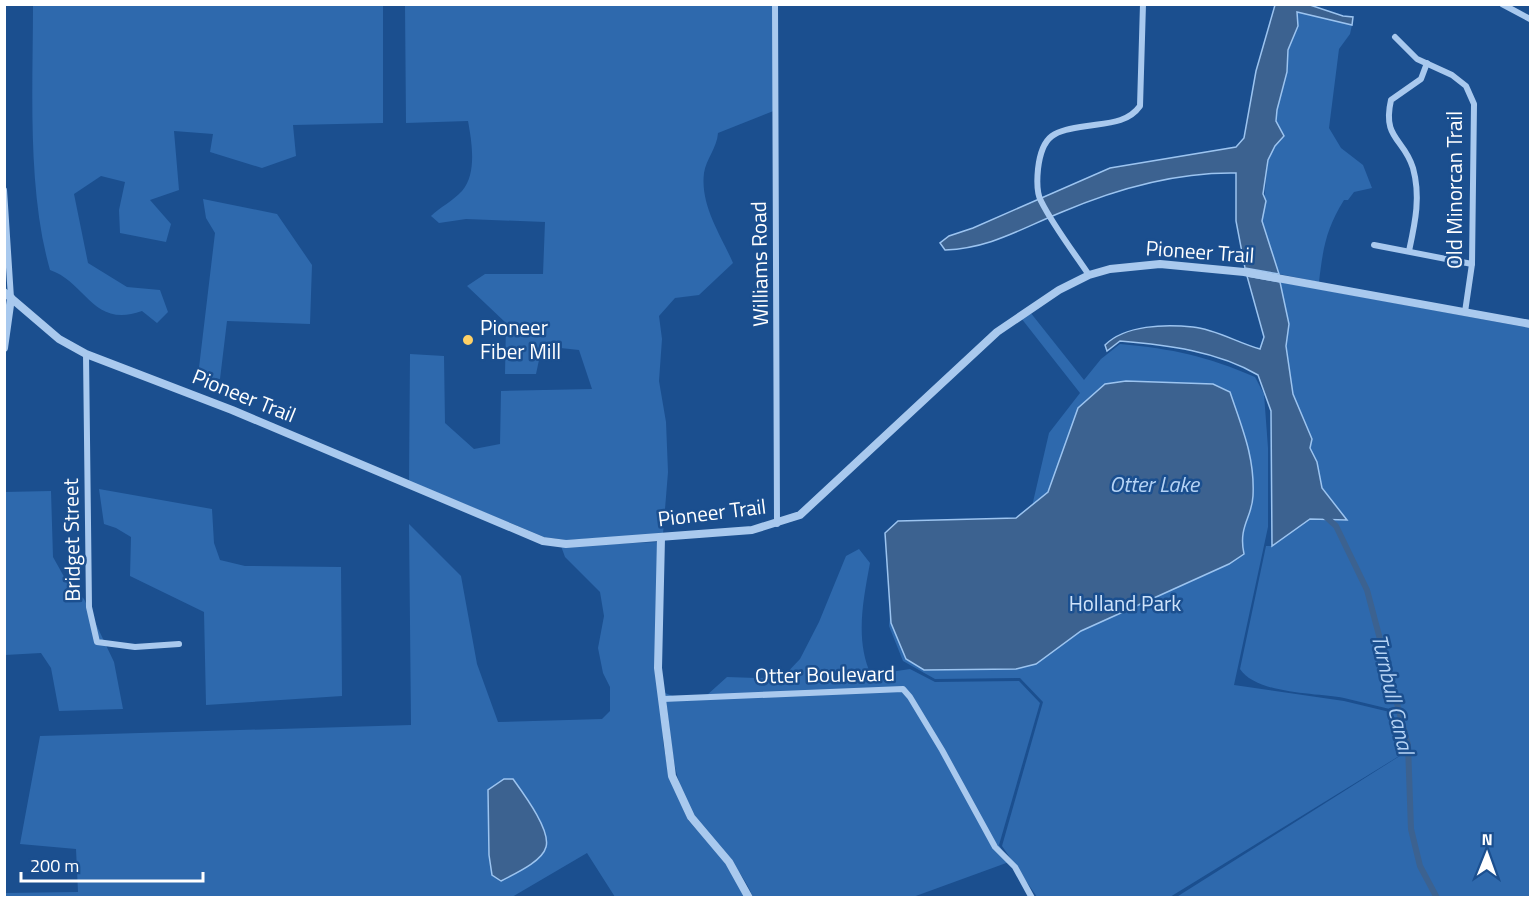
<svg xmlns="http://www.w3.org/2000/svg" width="1535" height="902" font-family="'Titillium Web',sans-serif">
  <rect width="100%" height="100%" fill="#1b4f8f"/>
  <g fill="#2e69ad" fill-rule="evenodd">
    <path d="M33 5H383V123L293 125 296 156 262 168 210 152 213 134 174 131 179 190 150 200 171 224 166 242 120 233 119 210 125 182 101 176 74 194 88 263 127 287 160 290 168 312 157 323 142 311C93 329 86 282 50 270 27 189 33 89 33 5Z"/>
    <path d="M405 5H777L776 110 718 133C717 148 706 159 704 173 700 206 721 235 733 263L699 295 675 298 659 316 662 339 659 381 666 422 668 472 663 534 566 540 544 537 409 481 410 354 444 356 445 423 474 449 500 444 501 391 592 389 579 350 542 346 536 374H505L506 323 467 286 485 274H543L545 222 466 219 439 223 431 216C440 207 453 201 462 191 477 174 472 143 468 121L406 123Z"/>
    <path d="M1297 11 1352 25 1350 34 1339 49 1329 128 1341 148 1363 165 1372 188 1354 192 1348 200H1344C1326 229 1323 248 1319 282L1279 274 1262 221 1268 160 1282 131C1268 117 1283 89 1287 72 1288 64 1287 56 1289 48 1292 34 1299 26 1297 11Z"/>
    <polygon points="203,199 277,214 312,265 310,324 227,321 220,379 198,376 215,233 206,218"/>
    <path d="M1280 282 1530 328V897L1175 898 1406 752 1405 736 1398 711C1380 707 1362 702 1344 698 1317 693 1256 694 1240 669L1266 546H1272L1310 518 1346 520 1322 488 1317 462 1310 448 1312 439 1293 394 1286 346 1289 324Z"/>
    <path d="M1030 312 1084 380 1101 359 1120 344C1174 349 1206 356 1255 377L1264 394 1268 448V527L1234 685 1344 701 1398 714 1404 753 1170 897H1037L1002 846 1043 702 1020 678 935 679 903 661 889 626 897 532 1027 528 1049 433 1080 393 1021 318Z"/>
    <polygon points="99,489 212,509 214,543 220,560 245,566 341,567 342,696 206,705 204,612 130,576 131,537 116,528 104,524"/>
    <polygon points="51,491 53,557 67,582 84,599 114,662 123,709 59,711 51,668 41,653 5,655 4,492"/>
    <path d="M409 524 461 576 477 664 498 722 602 719 610 711V687L603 673 598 648 604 616 600 592 565 557 561 546 658 542 663 742 669 777 688 820 727 864 746 897H615L587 853 512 897 5 898V893L78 892 76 849 20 844 40 736 411 725ZM513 779C527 798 549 824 546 849L521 870 489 855 488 791Z"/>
    <path d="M859 549 870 563C863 601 855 640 871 675L910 669 935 682 1019 681 1040 703 999 845 1009 862 913 897H753C740 864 711 844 693 814 670 776 672 736 665 693L675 697 707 695 727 677 781 679 800 659 819 622 846 556Z"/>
  </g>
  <g fill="#3c6290" stroke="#9cc4f0" stroke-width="1.5">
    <path d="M1275 5H1310L1343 16 1353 17 1352 25 1297 12 1298 26 1288 50 1287 72 1277 110 1276 121 1284 136 1275 146 1268 160 1263 194 1266 201 1262 221 1279 274 1245 268 1236 221V173C1177 172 1116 189 1062 212 1020 229 991 248 945 250L940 243 949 236 973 228 1110 168 1236 147 1244 138 1256 71Z"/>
    <path d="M1247 276 1280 282 1289 324 1286 346 1293 394 1312 439 1310 448 1317 462 1322 488 1347 520 1310 519 1272 546 1271 411 1258 375C1217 351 1167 345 1120 341L1107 351 1105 345C1125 325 1165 324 1193 327 1215 329 1238 343 1260 349L1264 337Z"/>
    <path d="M1126 381 1213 384 1230 392C1242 428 1255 457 1253 496 1252 518 1238 526 1244 554L1229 564 1081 631 1036 664 1016 669 924 670 906 659 891 623 885 533 898 521 1016 518 1048 492 1078 408 1105 384Z"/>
    <path d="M504 779H513C523 793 551 830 546 847 542 862 514 874 501 881L492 875 489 855 488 790Z"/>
  </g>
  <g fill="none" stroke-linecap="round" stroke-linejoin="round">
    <polyline stroke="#3c6290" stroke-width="6" points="1325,516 1336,526 1367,590 1408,745 1411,829 1420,866 1437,898"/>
    <g stroke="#a9c9ee" stroke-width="6">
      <polyline points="775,4 777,524"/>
      <polyline points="1502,4 1530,19"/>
      <polyline points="1395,37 1417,59 1452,75 1466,86 1474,104 1472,264 1465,312"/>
      <polyline points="4,190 11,298"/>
      <polyline points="1374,245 1472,264"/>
      <path d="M1409 251C1415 223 1421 197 1413 168 1404 138 1382 139 1391 100L1421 79 1427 63"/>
      <path d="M1089 275C1073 251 1054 227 1041 201 1036 192 1037 179 1038 169 1042 134 1054 131 1087 126 1107 123 1128 123 1140 106L1143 4"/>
      <polyline points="86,354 89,607 97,642 135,647 179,644"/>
      <polyline points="663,699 903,689 910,697 942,750 995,847 1015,867 1032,898"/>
    </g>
    <g stroke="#a9c9ee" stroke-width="8">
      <polyline points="4,292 59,339 86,354 232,410 543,541 566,544 752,530 800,515 997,332 1059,290 1089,275 1110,269 1160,264 1244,272 1530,324"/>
      <polyline points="4,348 11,298"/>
      <polyline points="661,538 658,668 672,776 691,817 729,862 749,898"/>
    </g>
  </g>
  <circle fill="#ffd166" stroke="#1b4f8f" stroke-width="2" cx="468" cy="340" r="6"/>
  <g text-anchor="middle" stroke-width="5" stroke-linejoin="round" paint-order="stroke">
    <g font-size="21" fill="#fff" stroke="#1b4f8f">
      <text transform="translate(1455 190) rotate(-90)" y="7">Old Minorcan Trail</text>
      <text transform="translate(1200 252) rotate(4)" y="7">Pioneer Trail</text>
      <text transform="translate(760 264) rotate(-91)" y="7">Williams Road</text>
      <text transform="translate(244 396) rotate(22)" y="7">Pioneer Trail</text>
      <text transform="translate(712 513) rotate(-7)" y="7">Pioneer Trail</text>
      <text transform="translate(72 540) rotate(-91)" y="7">Bridget Street</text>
      <text transform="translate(825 675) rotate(-1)" y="7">Otter Boulevard</text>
    </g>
    <g font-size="21" fill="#fff" stroke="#1b4f8f" text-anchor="start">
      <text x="480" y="335">Pioneer<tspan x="480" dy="24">Fiber Mill</tspan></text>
    </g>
    <g font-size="21" fill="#cfe3fa" stroke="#1b4f8f">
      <text x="1125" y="611">Holland Park</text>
    </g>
    <g font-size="22" font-style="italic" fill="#b5d3f5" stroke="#1b4f8f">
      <text x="1154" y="492">Otter Lake</text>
      <text transform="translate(1393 694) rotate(77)" y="8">Turnbull Canal</text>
    </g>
  </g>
  <rect width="1535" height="902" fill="none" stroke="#ffffff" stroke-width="12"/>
  <g transform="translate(1487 854) rotate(1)" stroke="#1b4f8f" stroke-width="4.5" paint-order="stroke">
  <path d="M0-4.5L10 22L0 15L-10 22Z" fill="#ffffff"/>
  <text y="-9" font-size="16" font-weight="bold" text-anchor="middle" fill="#ffffff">N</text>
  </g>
  <path d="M21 872v9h182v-9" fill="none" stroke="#ffffff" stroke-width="3"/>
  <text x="30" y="872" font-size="18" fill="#ffffff" stroke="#1b4f8f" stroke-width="4.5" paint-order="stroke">200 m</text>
</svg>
